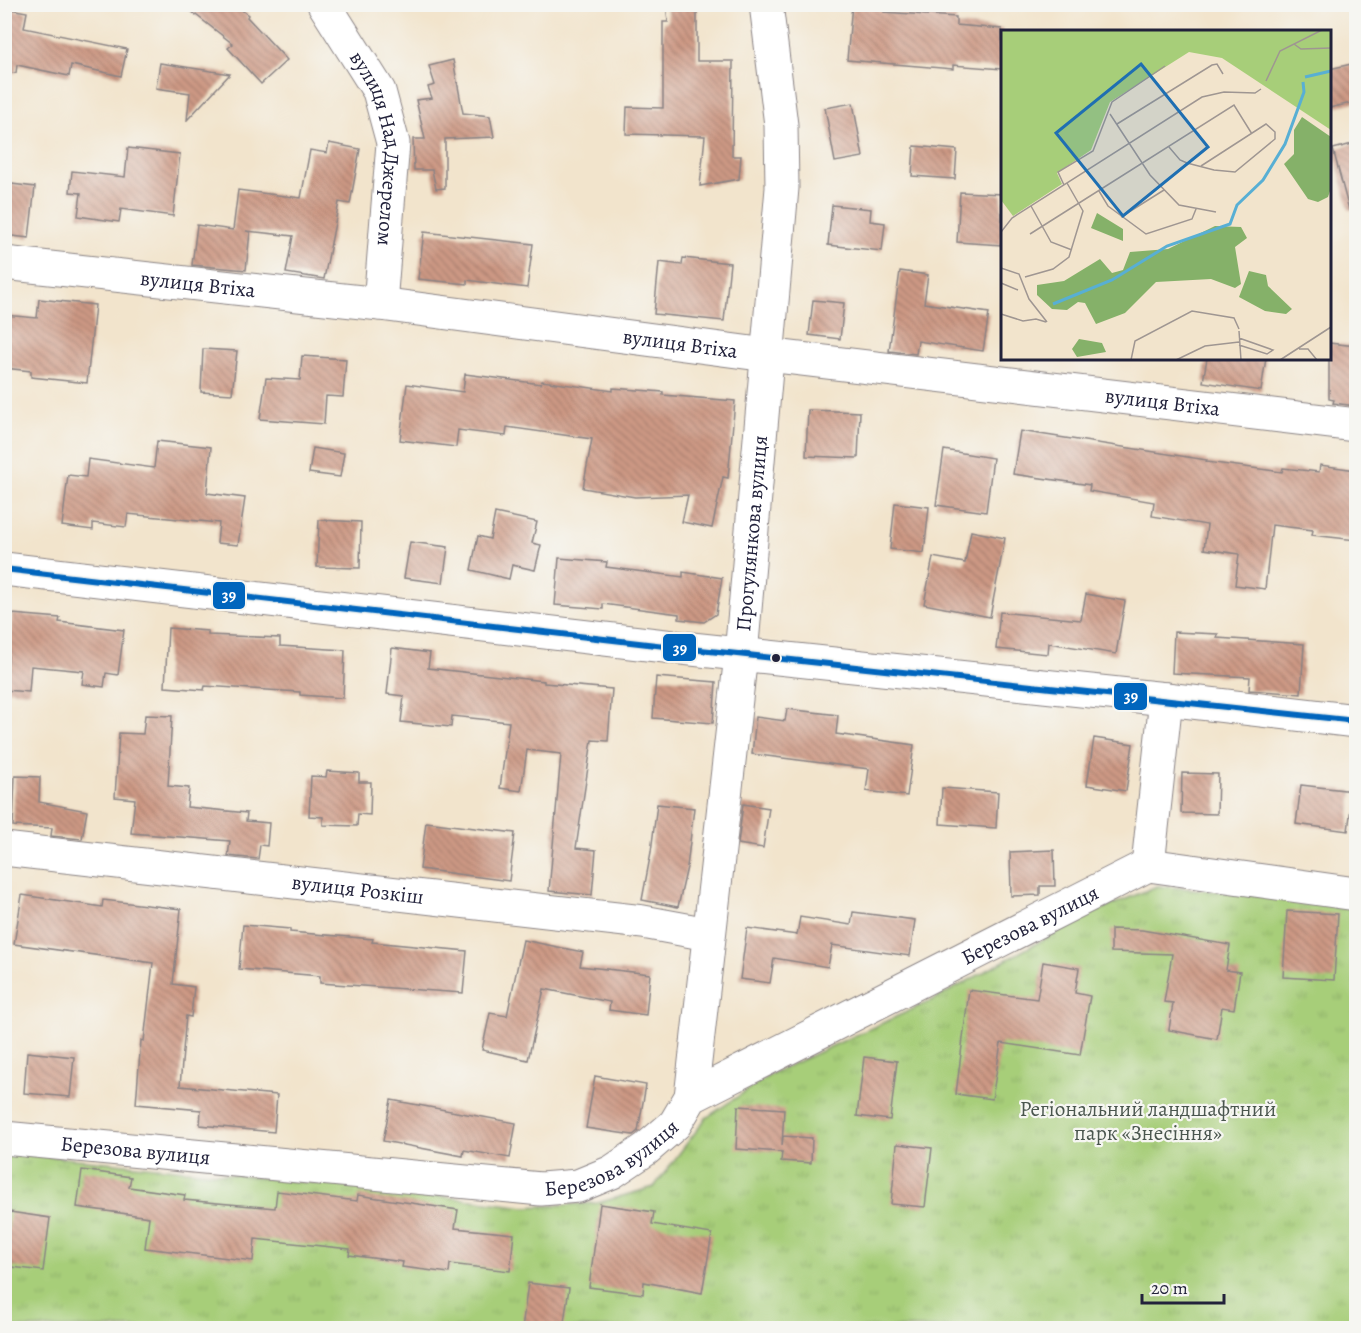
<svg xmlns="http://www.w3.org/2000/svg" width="1361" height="1333" font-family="Alegreya,serif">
  <defs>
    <pattern id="park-tufts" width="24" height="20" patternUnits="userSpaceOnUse" patternTransform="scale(1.5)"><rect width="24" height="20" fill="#a7ce79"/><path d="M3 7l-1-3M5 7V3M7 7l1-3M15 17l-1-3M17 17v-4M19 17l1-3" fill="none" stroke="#8fb16a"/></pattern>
    <pattern id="building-back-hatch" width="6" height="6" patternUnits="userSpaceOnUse" patternTransform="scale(1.5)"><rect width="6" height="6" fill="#cd9984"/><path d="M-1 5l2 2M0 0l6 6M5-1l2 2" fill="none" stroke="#a67c6d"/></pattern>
  </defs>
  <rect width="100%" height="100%" fill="#f6f6f2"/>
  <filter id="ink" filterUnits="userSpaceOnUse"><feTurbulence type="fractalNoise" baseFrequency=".0167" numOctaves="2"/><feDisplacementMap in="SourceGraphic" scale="12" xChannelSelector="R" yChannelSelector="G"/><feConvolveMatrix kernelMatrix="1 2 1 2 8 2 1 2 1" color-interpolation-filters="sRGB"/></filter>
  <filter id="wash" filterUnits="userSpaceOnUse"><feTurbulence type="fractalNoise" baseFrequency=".008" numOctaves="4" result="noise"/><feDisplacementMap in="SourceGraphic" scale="24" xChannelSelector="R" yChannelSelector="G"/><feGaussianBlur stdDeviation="1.35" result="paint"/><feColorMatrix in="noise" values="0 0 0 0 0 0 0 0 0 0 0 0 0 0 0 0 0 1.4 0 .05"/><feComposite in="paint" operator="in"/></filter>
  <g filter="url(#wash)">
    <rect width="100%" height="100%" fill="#f2e4cc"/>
    <polygon fill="url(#park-tufts)" stroke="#64785a" stroke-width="1.5" points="1157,886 1263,895 1356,906 1356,1328 5,1328 5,1152 414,1193 525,1207 598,1203 654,1187 706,1118 773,1073 935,999 1086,916"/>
    <g id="blocks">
      <g fill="url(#building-back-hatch)">
        <polygon points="182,4 234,4 248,15 247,17 287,60 261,84 228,48 233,44"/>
        <polygon points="666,4 697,4 697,61 733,61 732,156 741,156 739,179 700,186 705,136 626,134 627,107 663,108 663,22 668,22"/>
        <polygon points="852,4 885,4 884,12 956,17 956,25 1002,29 1002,69 953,65 953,69 847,60"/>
        <polygon points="4,8 27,12 24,28 127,49 121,76 71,65 69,76 17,65 16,73 4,72"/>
        <polygon points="453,60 463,113 490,116 494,137 445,139 445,188 436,189 432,170 414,170 413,139 425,139 416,100 432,98 428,87 435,85 429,66"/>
        <polygon points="160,63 230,74 187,120 190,93 156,88"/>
        <polygon points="1356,63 1356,102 1329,108 1329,69"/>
        <polygon points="853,103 863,157 835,162 825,108"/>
        <polygon points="329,143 360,149 350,204 339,202 324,279 286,273 293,236 246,231 250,232 246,270 192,265 197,225 233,230 238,190 301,198 310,150 327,153"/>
        <polygon points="1356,143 1356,209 1349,210 1333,149"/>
        <polygon points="914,146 957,150 955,179 912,176"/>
        <polygon points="128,148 180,154 173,216 121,209 119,222 78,216 81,193 70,192 72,171 125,177"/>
        <polygon points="4,183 35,187 29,238 4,235"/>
        <polygon points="960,192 1002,194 1002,245 957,242"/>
        <polygon points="832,205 871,209 870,221 885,223 882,251 828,245"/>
        <polygon points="424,232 533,244 527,288 467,280 467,284 418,279"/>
        <polygon points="683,258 730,263 724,321 654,314 659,262 682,265"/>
        <polygon points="900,271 928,275 924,303 989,313 983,351 918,341 916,354 889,351"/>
        <polygon points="39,299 95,305 87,383 31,377 31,371 4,368 4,315 37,318"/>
        <polygon points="813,300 844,303 840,339 809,335"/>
        <polygon points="1329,343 1356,346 1356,406 1333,403 1334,400 1329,399"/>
        <polygon points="203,349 237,351 232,394 201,392"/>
        <polygon points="302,356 346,359 343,397 326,396 324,424 260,419 266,378 300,380"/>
        <polygon points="1207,358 1266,358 1261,391 1203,382"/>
        <polygon points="465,374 541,384 542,381 613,391 613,388 663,392 663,395 735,401 728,478 723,477 712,528 682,522 688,495 635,497 583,488 592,439 507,427 506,436 458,430 456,447 400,440 407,384 463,392"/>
        <polygon points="808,410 860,412 858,458 806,456"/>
        <polygon points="1020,431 1207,460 1206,462 1282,472 1283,468 1319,472 1320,465 1356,470 1356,540 1312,535 1313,530 1272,525 1265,589 1235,585 1239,554 1204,549 1207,525 1152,516 1154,502 1089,491 1090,485 1013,474"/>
        <polygon points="157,441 211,447 207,493 245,498 238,545 217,543 219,523 128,514 126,527 93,523 93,530 62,526 68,475 86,477 88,459 154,468"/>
        <polygon points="313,448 344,453 340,477 309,473"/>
        <polygon points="944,450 993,458 986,512 936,505"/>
        <polygon points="895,503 929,507 924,553 890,549"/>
        <polygon points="495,513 537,522 532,543 541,545 535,570 512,565 509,579 471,570 478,536 490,539"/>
        <polygon points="319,520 361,522 360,568 317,567"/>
        <polygon points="971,531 1005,538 990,617 924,604 933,557 965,563"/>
        <polygon points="410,542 448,547 443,583 404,578"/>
        <polygon points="559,558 607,562 606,567 683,577 683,572 722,578 716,614 704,622 679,619 679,614 603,604 603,609 555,605"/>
        <polygon points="1086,594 1125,601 1116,654 1049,643 1048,654 996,649 1000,612 1081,620"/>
        <polygon points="12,614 60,618 59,622 124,630 118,675 106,673 104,687 82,684 84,671 31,666 29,692 5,690"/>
        <polygon points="168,628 208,631 208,635 280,638 280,646 345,650 343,698 300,695 300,692 205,686 204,690 165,687"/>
        <polygon points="1174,632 1218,634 1217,638 1304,644 1301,694 1249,690 1250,677 1172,673"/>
        <polygon points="392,648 430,653 428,668 544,681 544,683 612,689 608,741 592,740 576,848 596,850 592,895 549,891 561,754 527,750 521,791 500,788 509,722 452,716 451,727 401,722 404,696 387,694"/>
        <polygon points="656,677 716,682 713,723 653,718"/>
        <polygon points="787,709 838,715 836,734 914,745 907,796 866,791 869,769 752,754 756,717 785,721"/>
        <polygon points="145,715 172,716 168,786 189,788 187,807 247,813 246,821 269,823 267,846 260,845 258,859 228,856 230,841 131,833 135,799 115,797 119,733 143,734"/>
        <polygon points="1094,738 1133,744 1126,791 1087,785"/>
        <polygon points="327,771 359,773 359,782 371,782 370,815 358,814 357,826 323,825 323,817 309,816 311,776 326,777"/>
        <polygon points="1182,773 1218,774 1217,814 1181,813"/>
        <polygon points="15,776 40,777 39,802 87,811 82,839 51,836 52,828 13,826"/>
        <polygon points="1301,785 1353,791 1348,831 1296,824"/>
        <polygon points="942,788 998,792 996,828 940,824"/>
        <polygon points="657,804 694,808 687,867 678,907 642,900 651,852"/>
        <polygon points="743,804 769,808 763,848 738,844"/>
        <polygon points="426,822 515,833 509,881 420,869"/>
        <polygon points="1054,850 1055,886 1040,886 1040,895 1011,896 1010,852"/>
        <polygon points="22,895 102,907 103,900 181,909 173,984 194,987 191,1017 186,1016 180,1086 277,1095 274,1132 200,1125 201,1110 136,1104 141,1040 144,1041 153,963 14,944"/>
        <polygon points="1287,911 1338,914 1334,980 1283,977"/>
        <polygon points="853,912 915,920 910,956 832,945 828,967 774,958 770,983 740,979 747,928 797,935 800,917 851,925"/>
        <polygon points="243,925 290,929 290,932 373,939 372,942 467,951 463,993 320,983 320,976 239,969"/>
        <polygon points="1111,929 1142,930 1230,945 1226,970 1240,972 1234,1009 1222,1007 1217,1039 1169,1030 1173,1003 1164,1002 1172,954 1111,952"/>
        <polygon points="523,940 583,952 580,966 650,974 646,1015 609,1010 610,1002 544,989 528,1060 482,1050 490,1013 507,1016"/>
        <polygon points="1043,962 1079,968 1075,993 1090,996 1080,1055 1001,1043 992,1099 956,1094 969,990 1037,999"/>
        <polygon points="27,1052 74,1057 70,1097 24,1093"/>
        <polygon points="864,1057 897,1061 890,1120 857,1116"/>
        <polygon points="595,1076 646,1085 638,1131 633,1135 586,1128"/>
        <polygon points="391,1100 516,1123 510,1158 464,1150 463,1156 383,1141"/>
        <polygon points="738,1106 784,1109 782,1146 783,1136 812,1138 811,1163 781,1161 782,1152 736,1149"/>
        <polygon points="897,1144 932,1148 925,1207 891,1204"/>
        <polygon points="82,1170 131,1177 129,1187 185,1195 184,1200 275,1208 277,1191 357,1201 358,1195 458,1210 455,1228 514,1234 510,1271 450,1264 449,1273 402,1267 403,1262 349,1255 350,1249 255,1239 253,1261 145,1248 149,1217 77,1207"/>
        <polygon points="600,1204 654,1212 652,1224 712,1234 702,1293 644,1282 643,1294 589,1287"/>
        <polygon points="10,1212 50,1218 43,1271 4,1266"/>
        <polygon points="528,1283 569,1288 563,1329 522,1329"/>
      </g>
    </g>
  </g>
  <g filter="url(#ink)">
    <use href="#blocks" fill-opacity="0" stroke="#8a8384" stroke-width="1.5"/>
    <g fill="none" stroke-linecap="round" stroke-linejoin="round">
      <defs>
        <g id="minor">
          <path id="s1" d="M324 4 379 91 393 143 380 304"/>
          <path id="s2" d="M4 263 380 304 767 355 1356 425"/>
          <polyline points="4,569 682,648 1166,699 1356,721"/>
          <path id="s3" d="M4 849 643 922 708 934"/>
          <polyline points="1148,865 1166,699"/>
          <path id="s4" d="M691 1097 741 655 782 188 781 125 766 4"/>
          <path id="s5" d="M4 1138 541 1189 578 1186 612 1172 646 1149 675 1124 691 1097 1148 865 1356 894"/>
        </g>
      </defs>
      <use href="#minor" stroke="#8a8384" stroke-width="35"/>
      <use href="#minor" stroke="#fff" stroke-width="33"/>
      <defs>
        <polyline id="bus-1" points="4,569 682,648 1356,721"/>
      </defs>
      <use href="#bus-1" stroke="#f6f6f2" stroke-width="10"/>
      <use href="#bus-1" stroke="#0065bd" stroke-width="6"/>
    </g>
  </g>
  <circle fill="#22223b" stroke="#f6f6f2" stroke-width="2" cx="776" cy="658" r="5"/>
  <g text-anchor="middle" stroke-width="4.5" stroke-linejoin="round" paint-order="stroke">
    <g font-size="21" fill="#22223b" stroke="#f6f6f2">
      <text dy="7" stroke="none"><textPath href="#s1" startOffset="159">вулиця Над Джерелом</textPath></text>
      <text dy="7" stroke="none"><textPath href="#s2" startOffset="195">вулиця Втіха</textPath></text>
      <text dy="7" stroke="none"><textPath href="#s2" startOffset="681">вулиця Втіха</textPath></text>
      <text dy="7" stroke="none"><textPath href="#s2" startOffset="1167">вулиця Втіха</textPath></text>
      <text dy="7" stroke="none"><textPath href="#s4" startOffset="567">Прогулянкова вулиця</textPath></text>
      <text dy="7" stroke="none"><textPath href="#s3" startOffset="356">вулиця Розкіш</textPath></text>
      <text dy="7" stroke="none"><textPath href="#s5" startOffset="1104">Березова вулиця</textPath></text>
      <text dy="7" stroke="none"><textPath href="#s5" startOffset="132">Березова вулиця</textPath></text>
      <text dy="7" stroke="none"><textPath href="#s5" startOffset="618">Березова вулиця</textPath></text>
    </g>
    <g font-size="21" fill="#4a564e" stroke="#f6f6f2">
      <text x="1148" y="1116">Регіональний ландшафтний<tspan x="1148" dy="24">парк «Знесіння»</tspan></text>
    </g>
  </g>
  <g transform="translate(1001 30)">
    <rect width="330" height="330" fill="#f2e4cc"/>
    <path d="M301 87 330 107V158L327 167 317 172 307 169 283 134 293 124V100ZM96 183 122 199V211L90 198ZM214 196 240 197 246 208 234 217 240 254 234 258 210 249 155 252 124 283 95 294 84 273 77 272 66 280 51 279 36 265V255L63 251 99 229 111 243 122 240 129 222 167 219ZM248 241 265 245 267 256 291 279 285 284 264 281 238 267ZM78 309 101 313 105 322 76 327 71 319Z" fill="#85b169"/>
    <path d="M0 0H330V100L221 28 188 22 109 72 90 120 56 143 61 154 12 186 0 170Z" fill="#a7ce79"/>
    <path fill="none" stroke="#58afd4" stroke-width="3" d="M304 47 330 41M52 274 111 250 166 216 229 194 236 175 262 150 284 114 303 62 302 52"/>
    <path fill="none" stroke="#9f9692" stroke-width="1.5" d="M293 14 300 19 330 18M265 51 279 21 321 0M109 84 149 145 178 175 215 182M116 94 211 35 216 34 222 44M168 117 179 130 186 133 213 140 234 142 274 109V102L265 94 200 136M63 155 57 142 92 121 111 72 164 36M98 161 107 176 145 204 191 189 195 179M30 176 50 212 71 220M120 187 163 160M0 202 11 188 201 67 223 62 254 63 260 59M29 204 233 75 251 104M0 238 18 244 28 269 46 292M24 247 52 239 68 227 82 181 66 153M0 253 17 260M0 284 22 291 35 289 45 292M238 301 240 330M238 308 272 320 266 324 238 315M298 319H307L316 330M130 330 134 311 191 281 233 288 238 299M175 330 204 316 238 312M279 330 330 297"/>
    <path fill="#1f6fb2" fill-opacity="0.15" stroke="#1f6fb2" stroke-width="3" d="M140 34 207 117 122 186 55 103Z"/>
    <rect width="330" height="330" fill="none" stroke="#22223b" stroke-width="3"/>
  </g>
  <g stroke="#f6f6f2" stroke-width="2">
    <rect x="212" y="581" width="34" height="29" rx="6" fill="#0065bd"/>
    <rect x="662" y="633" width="35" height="29" rx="6" fill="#0065bd"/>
    <rect x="1113" y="682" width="35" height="29" rx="6" fill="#0065bd"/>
  </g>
  <g font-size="16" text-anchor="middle" font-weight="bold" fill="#fff">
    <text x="229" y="601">39</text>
    <text x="680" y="654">39</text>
    <text x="1131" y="702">39</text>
  </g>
  <rect width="1361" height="1333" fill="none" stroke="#f6f6f2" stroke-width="24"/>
  <path d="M1142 1294v9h82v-9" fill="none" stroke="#22223b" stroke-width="3"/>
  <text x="1151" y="1294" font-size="18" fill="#22223b" stroke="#f6f6f2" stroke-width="4.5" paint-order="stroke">20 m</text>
</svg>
